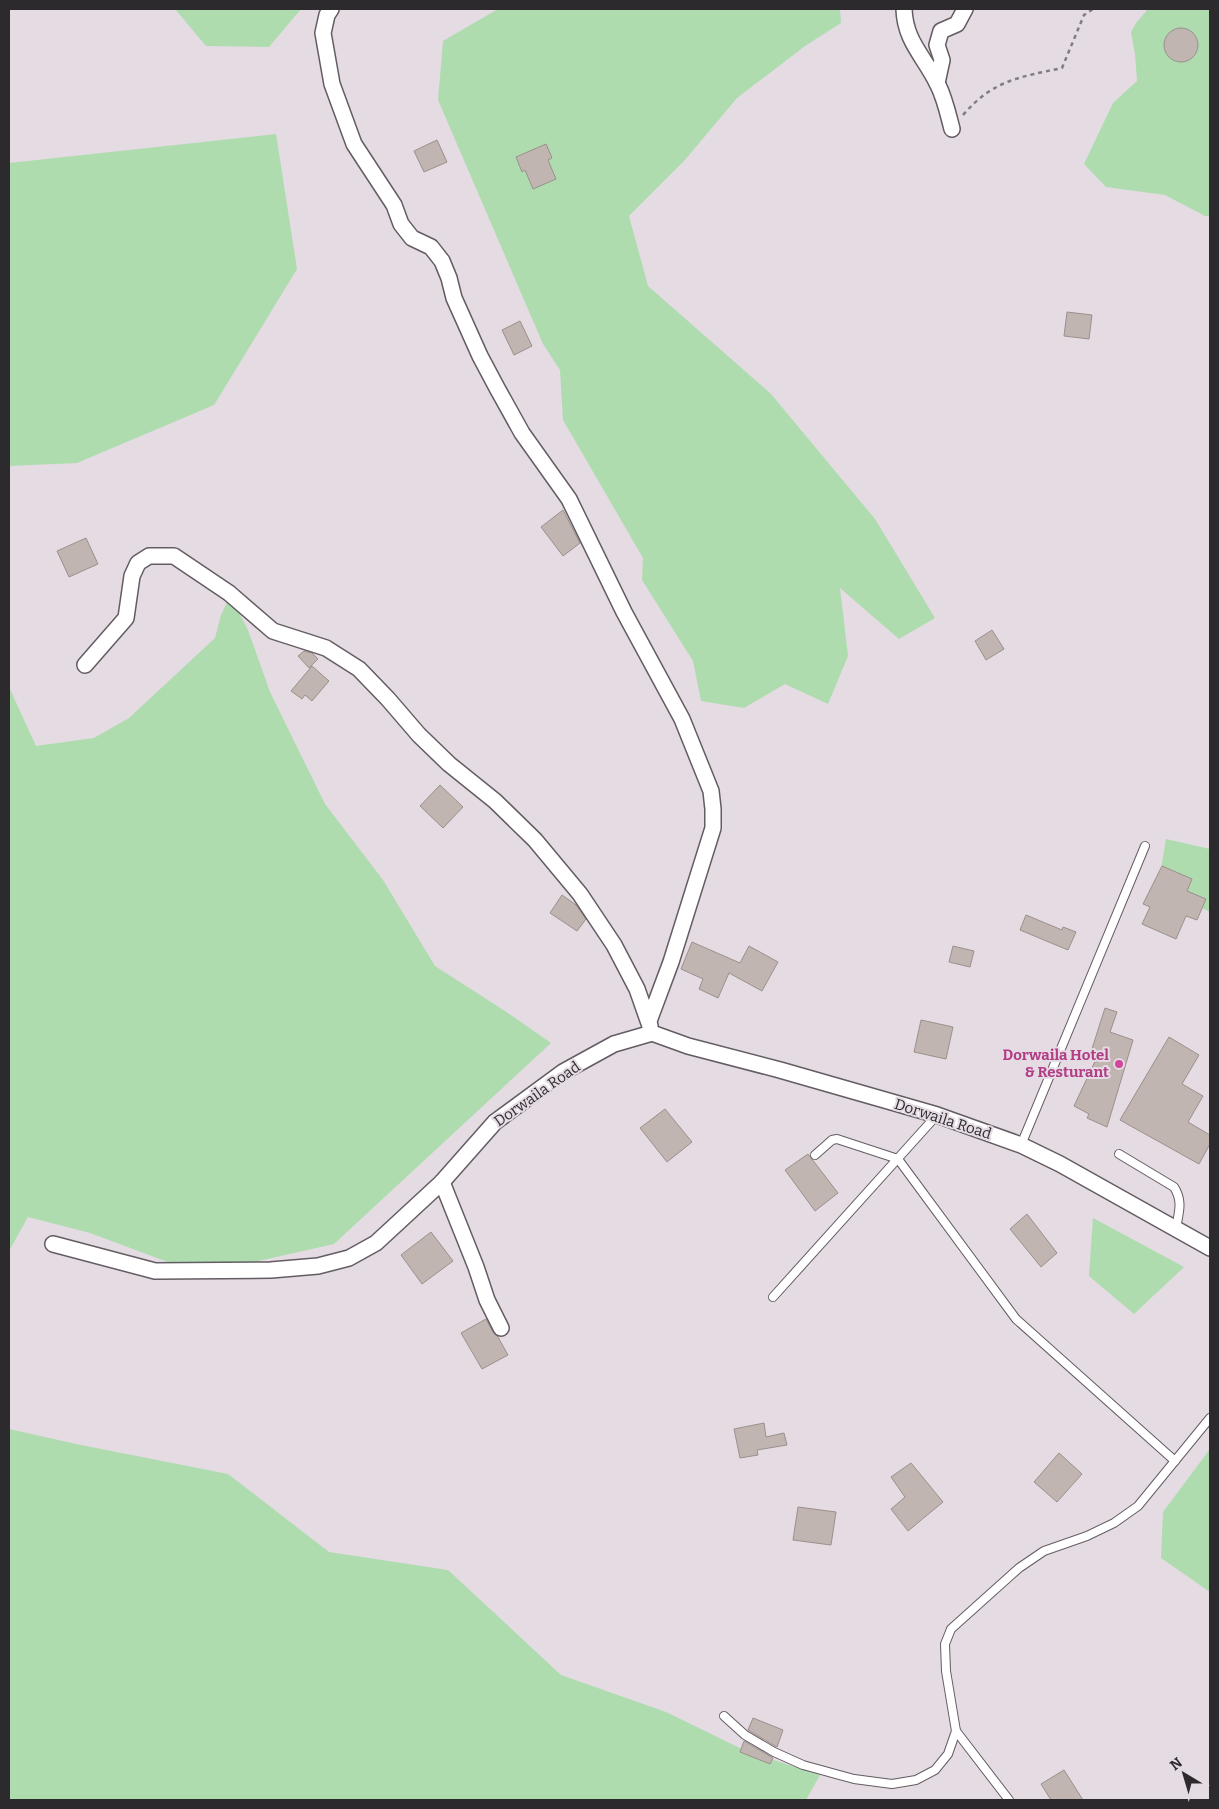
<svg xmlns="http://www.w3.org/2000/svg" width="1219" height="1809" font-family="Bitter,serif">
  <rect width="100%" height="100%" fill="#e4dbe3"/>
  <g fill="#aedcaf">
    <polygon points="175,9 301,9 269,47 206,46"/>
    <polygon points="498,9 840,9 841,23 805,46 737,98 684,161 629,216 648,286 771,394 875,519 935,618 899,639 840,588 848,656 828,704 785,684 744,708 701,701 693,661 642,580 643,558 563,420 560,370 543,344 438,100 443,41"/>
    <polygon points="1148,9 1210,9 1210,216 1205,216 1165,195 1106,187 1084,164 1113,103 1137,81 1135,54 1131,32 1136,23"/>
    <polygon points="276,134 297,269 214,405 77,463 9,466 9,163"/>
    <polygon points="230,596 248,630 270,692 325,804 383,880 435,966 508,1013 551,1043 334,1244 200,1274 90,1233 28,1217 9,1251 9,687 36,746 94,738 129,718 215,638 221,615"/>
    <polygon points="1166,839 1210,849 1210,912 1158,886"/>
    <polygon points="1093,1218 1184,1267 1134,1314 1089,1276"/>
    <polygon points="9,1429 76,1444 228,1474 329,1552 448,1570 561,1675 666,1712 746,1751 820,1775 806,1800 9,1800"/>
    <polygon points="1210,1449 1210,1592 1161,1558 1163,1512"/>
  </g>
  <g fill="#c0b5b0" stroke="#9b908c">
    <circle cx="1181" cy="45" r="17"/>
    <polygon points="437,140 447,162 424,172 414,151"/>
    <polygon points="546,144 552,158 548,160 556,179 533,189 525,170 522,172 516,157"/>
    <polygon points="1067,312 1092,315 1089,339 1064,336"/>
    <polygon points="520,321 532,346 514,355 502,330"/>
    <polygon points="563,510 580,543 563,556 541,527"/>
    <polygon points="86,538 98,564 69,577 57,551"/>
    <polygon points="992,630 1004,649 986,660 975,641"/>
    <polygon points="304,651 312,653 318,659 309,668 298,656"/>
    <polygon points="312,666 329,681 312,701 305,695 302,699 291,691"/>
    <polygon points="440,785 463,807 443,828 420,806"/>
    <polygon points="1162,866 1192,879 1187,891 1206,899 1197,920 1186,916 1176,939 1142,924 1150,907 1143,904"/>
    <polygon points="562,895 576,905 586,919 577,931 550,913"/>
    <polygon points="1026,915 1062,930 1063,927 1076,932 1068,950 1020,930"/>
    <polygon points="692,942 740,963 749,946 778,962 762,991 729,973 718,998 699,989 703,979 681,969"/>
    <polygon points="953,946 974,951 970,967 949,962"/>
    <polygon points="1105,1008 1117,1012 1110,1032 1133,1040 1107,1127 1087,1118 1089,1114 1074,1106 1097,1057 1090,1055"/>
    <polygon points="921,1020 953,1027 946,1059 914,1052"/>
    <polygon points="1169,1037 1199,1055 1182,1084 1203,1096 1188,1122 1210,1135 1210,1144 1199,1164 1120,1120"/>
    <polygon points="665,1109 692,1142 667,1162 640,1128"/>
    <polygon points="808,1154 838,1193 815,1211 785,1170"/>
    <polygon points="1027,1214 1057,1253 1041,1267 1010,1229"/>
    <polygon points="431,1232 453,1261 422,1284 401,1255"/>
    <polygon points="486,1319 493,1332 498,1337 508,1355 482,1369 461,1333"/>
    <polygon points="764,1423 766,1437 784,1433 787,1445 757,1450 758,1455 740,1458 734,1429"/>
    <polygon points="1059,1453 1082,1474 1057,1502 1034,1482"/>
    <polygon points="911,1463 943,1502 908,1531 891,1509 905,1497 891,1477"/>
    <polygon points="798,1507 836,1512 831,1545 793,1540"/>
    <polygon points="753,1718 783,1730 777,1747 748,1730"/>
    <polygon points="744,1741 773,1758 770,1764 740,1752"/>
    <polygon points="1064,1770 1083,1800 1051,1800 1041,1784"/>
  </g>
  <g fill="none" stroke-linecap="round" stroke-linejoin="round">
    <defs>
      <g id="lane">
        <polyline points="1021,1145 1145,846"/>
        <path d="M1119 1154 1174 1187C1183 1201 1179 1212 1176 1228"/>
        <polyline points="815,1155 832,1140 837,1139 898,1159 1016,1319 1175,1461"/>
        <polyline points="773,1297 937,1115"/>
        <polyline points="724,1716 745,1735 774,1752 803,1765 854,1779 892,1784 916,1780 935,1770 948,1754 956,1731 946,1671 945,1644 951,1629 1019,1568 1044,1551 1087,1536 1114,1523 1138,1506 1210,1418"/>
        <polyline points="956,1731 1009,1800"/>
      </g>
      <g id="street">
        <polyline points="331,9 327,15 323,33 332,84 354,144 394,205 401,224 412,238 431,247 442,261 449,278 454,298 480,356 497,388 522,433 569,499 624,612 682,719 711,791 713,809 713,828 671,962 649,1021"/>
        <path d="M904 9C905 42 925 57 938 85 945 99 948 114 952 129"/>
        <polyline points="937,83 942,60 937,45 941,31 957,24 965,9"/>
        <polyline points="85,665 126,618 132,576 138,563 149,556 174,556 229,593 273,631 326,648 359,669 388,699 419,735 449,764 495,801 535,840 580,894 614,945 637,989 650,1026"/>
        <polyline points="442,1182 476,1267 487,1300 501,1328"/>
        <polyline points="53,1244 155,1271 271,1270 318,1266 349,1258 376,1243 442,1182 495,1122 563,1072 614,1044 652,1033 688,1046 780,1070 937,1115 1021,1145 1060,1164 1210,1248"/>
      </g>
    </defs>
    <use href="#lane" stroke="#645c63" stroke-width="10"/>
    <use href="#street" stroke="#645c63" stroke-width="18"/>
    <path stroke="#827c81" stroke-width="2.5" stroke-dasharray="4 4" stroke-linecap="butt" d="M963 115C993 80 1020 77 1062 68L1084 15 1093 9"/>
    <use href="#lane" stroke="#fff" stroke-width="8"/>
    <use href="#street" stroke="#fff" stroke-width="15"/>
  </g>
  <circle fill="#d1479c" stroke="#e4dbe3" stroke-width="2" cx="1119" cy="1064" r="5"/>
  <g text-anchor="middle" stroke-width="4" stroke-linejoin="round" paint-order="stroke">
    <g font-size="15" font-weight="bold" fill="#b23c85" stroke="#e4dbe3" text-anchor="end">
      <text x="1109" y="1060">Dorwaila Hotel<tspan x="1109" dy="17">&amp; Resturant</tspan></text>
    </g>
    <g font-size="15" fill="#2d2a2d" stroke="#e4dbe3">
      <text transform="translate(537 1094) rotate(-35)" y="5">Dorwaila Road</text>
      <text transform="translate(943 1119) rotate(18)" y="5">Dorwaila Road</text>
    </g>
  </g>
  <rect width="1219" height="1809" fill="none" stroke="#2d2a2d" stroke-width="20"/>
  <g transform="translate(1184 1774) rotate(322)" stroke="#e4dbe3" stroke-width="4" paint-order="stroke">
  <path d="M0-4L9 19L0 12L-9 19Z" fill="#2d2a2d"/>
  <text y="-8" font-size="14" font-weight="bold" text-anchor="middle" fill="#2d2a2d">N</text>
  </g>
</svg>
